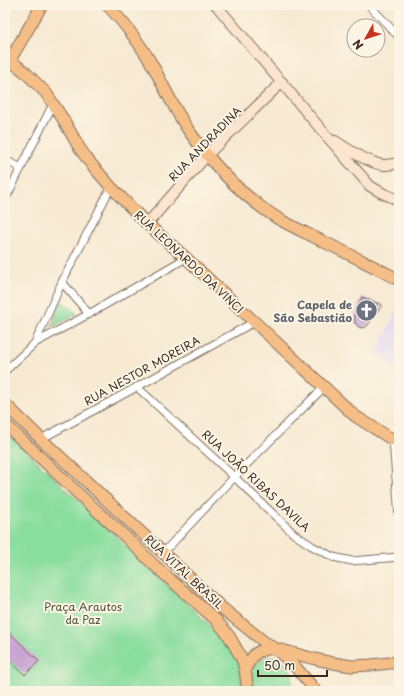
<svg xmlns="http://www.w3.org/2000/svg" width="404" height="696" font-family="'Playpen Sans',sans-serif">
  <rect width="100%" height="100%" fill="#fcf5e5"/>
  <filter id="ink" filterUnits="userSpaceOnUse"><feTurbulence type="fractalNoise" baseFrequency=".025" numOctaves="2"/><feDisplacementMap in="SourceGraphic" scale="8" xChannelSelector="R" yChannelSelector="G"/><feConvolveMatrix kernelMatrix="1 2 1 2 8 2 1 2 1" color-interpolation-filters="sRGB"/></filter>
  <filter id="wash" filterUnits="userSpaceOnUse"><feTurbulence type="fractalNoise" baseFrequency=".012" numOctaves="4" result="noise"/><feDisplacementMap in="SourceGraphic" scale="16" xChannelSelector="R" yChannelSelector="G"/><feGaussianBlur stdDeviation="0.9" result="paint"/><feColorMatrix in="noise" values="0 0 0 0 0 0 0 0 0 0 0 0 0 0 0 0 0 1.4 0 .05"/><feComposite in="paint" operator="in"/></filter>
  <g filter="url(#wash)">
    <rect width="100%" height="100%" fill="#f7e9d2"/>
    <polygon fill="#dfd5f5" points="399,305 399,371 376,354"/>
    <g fill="#89dd9f" stroke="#62845e">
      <polygon points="60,300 77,314 52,327"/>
      <polygon points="5,431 221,636 232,649 239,664 243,691 5,691"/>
      <path d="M266 657C271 657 275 656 279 658 280 658 284 662 284 662 294 671 295 680 288 691H255C247 676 251 664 266 657Z"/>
    </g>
    <g id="blocks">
      <g fill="#be93cf">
        <polygon points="362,297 382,305 368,325 364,328 359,327 355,323 354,318"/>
        <polygon points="10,633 39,661 25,675 7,658 9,656 5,652 5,638"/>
      </g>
    </g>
  </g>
  <g filter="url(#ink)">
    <use href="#blocks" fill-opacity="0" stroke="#7d6d5d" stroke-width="1"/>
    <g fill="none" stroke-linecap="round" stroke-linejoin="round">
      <defs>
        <g id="street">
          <polyline points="369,5 399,37"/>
          <polyline points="5,160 21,168"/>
          <polyline points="5,200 53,104"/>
          <polyline points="62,282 89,314"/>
          <polyline points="35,343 62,282 111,187"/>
          <polyline points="5,371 35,343 89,314 186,258"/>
          <polyline points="137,387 229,472 294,534 312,546 333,557 352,561 399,557"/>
          <polyline points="41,439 137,387 254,322"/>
          <polyline points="393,440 399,516"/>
          <polyline points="163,553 241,470 324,387"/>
        </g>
        <g id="secondary">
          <polyline points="216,5 325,134 370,186 382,193 396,199 399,198"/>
          <path d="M335 141C347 149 369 163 383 165 389 165 394 164 399 163"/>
          <polyline points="147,224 207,155 282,82"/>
        </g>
        <g id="primary">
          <polyline points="42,5 10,60 25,72 46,93 63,119 80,149 91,164 111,187 147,224 186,258 355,416 393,440 399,441"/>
          <path d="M107 5C124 22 144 49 155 70 166 91 176 112 189 131 213 165 242 196 277 218 291 226 306 233 320 240 347 253 373 266 399 280"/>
          <polyline points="5,404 41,439 222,608 263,641 274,648 311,658 333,663 352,666 371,665 399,662"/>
          <polyline points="5,424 84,499 128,539 154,565 216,620 229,636 242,659 245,669 248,691"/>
          <polyline points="278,651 292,663 316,691"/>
          <path d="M245 669C254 653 256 650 274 648"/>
        </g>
      </defs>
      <use href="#street" stroke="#7d6d5d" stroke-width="9"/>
      <use href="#secondary" stroke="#7d6d5d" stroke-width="12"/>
      <use href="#primary" stroke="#7d6d5d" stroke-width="13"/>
      <use href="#street" stroke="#fff" stroke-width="7"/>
      <use href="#secondary" stroke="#fbe5cf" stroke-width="10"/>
      <use href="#primary" stroke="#f6be87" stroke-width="11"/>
    </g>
  </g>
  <defs>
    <symbol id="church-disc" viewBox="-11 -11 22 22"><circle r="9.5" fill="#6b7280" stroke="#fcf5e5"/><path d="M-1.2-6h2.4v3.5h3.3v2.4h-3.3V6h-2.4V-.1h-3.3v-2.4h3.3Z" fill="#fff"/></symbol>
  </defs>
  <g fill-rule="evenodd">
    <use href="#church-disc" x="354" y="298" width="25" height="25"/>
  </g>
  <g text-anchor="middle" stroke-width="4" stroke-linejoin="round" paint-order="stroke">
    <g font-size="11" fill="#3b2a1e" stroke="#fcf5e5">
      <text transform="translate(205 144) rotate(-46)" y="4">RUA ANDRADINA</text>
      <text transform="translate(189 262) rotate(43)" y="4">RUA LEONARDO DA VINCI</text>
      <text transform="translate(142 371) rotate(-29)" y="4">RUA NESTOR MOREIRA</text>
      <text transform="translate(256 481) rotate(43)" y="4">RUA JOÃO RIBAS DAVILA</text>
      <text transform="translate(184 572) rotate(43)" y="4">RUA VITAL BRASIL</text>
    </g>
    <g font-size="11" font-weight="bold" fill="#5b616d" stroke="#fcf5e5" text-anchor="end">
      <text x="352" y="309">Capela de<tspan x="352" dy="13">São Sebastião</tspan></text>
    </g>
    <g font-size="11" fill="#4e573e" stroke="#fcf5e5">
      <text x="83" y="611">Praça Arautos<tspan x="83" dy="13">da Paz</tspan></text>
    </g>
  </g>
  <rect width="404" height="696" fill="none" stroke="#fcf5e5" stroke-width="20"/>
  <g transform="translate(366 38) rotate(231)"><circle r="19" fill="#fcf5e5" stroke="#afa495"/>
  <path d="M0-3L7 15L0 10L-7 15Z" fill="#c8321e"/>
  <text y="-6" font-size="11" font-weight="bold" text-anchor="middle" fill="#3b2a1e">N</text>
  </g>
  <path d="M258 670v6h69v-6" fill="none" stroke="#3b2a1e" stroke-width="2"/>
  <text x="264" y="670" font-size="12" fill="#3b2a1e" stroke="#fcf5e5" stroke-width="3" paint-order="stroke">50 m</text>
</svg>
